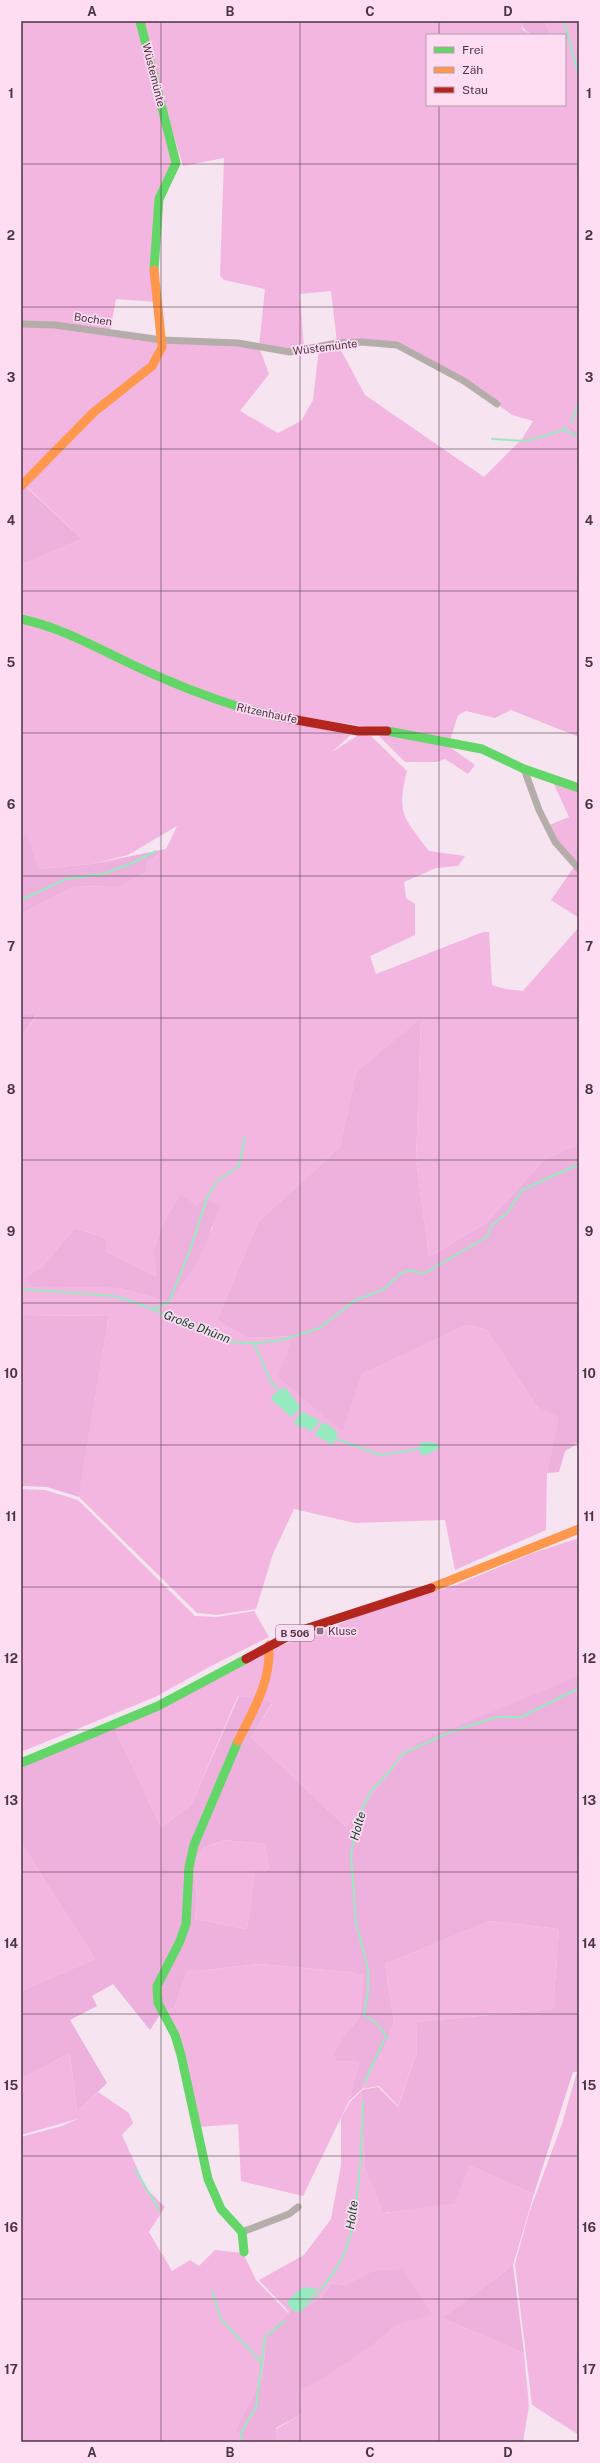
<svg xmlns="http://www.w3.org/2000/svg" width="600" height="2463" font-family="'Public Sans',sans-serif">
  <rect width="100%" height="100%" fill="#f6e4f0"/>
  <g fill="#f3b6e1" fill-rule="evenodd">
    <polygon points="21,21 137,21 173,159 159,199 157,302 116,299 110,332 159,341 149,365 21,483"/>
    <path d="M143 21H520L523 30 532 35H427V105H565V35H551L545 21H577L579 31V432L568 426 579 444V737L511 710 495 718 466 711 458 715 450 740 259 710 229 701 21 616V565L82 539 25 485 67 438 152 366 162 340 259 347 265 289 224 280 220 276 224 158 183 166 159 87ZM331 291 337 343 319 348 313 400 301 421 278 433 240 411 269 374 259 347 304 350 300 294ZM337 343 397 345 497 404 512 415 533 421 522 439 484 477 365 395Z"/>
    <path d="M21 621 45 625 228 707 354 732 332 752 360 734 371 736 407 771C396 815 404 817 429 851L465 856 458 866 436 868 404 882 406 898 415 904V935L370 956 376 974 483 932H489L492 985 505 989 523 991 579 927V1144L545 1159 486 1223 429 1257 416 1160 421 1020 356 1072 340 1147 258 1222 217 1320 247 1338 294 1336 343 1432 362 1374 467 1325 487 1330 537 1407 560 1416 547 1473 546 1530 455 1570 445 1520 355 1523 294 1509 273 1554 256 1609 217 1615 197 1613 79 1497 109 1316 21 1315V1038L37 1015H21V914L75 886 119 887 146 872 148 862 166 849 177 826 128 855 92 864 39 869 27 836 21 838ZM180 1193 196 1207 213 1227 169 1302 119 1288 59 1287 27 1276 42 1267 75 1228 108 1239 105 1251 156 1276 153 1253 161 1227Z"/>
    <polygon points="384,733 447,745 475,765 468,774 445,759 437,762 405,762 379,736"/>
    <polygon points="553,782 579,791 579,866 558,841 549,825 569,817"/>
    <polygon points="574,867 579,873 579,918 551,900"/>
    <polygon points="21,1489 45,1490 78,1500 195,1616 217,1617 254,1611 269,1637 211,1666 155,1697 21,1752"/>
    <polygon points="579,1538 579,1677 413,1746 346,1827 251,1737 272,1704 262,1699 275,1647 320,1632 369,1612 456,1585 533,1553"/>
    <polygon points="267,1650 260,1699 238,1696 191,1805 161,1827 114,1727"/>
    <polygon points="224,1840 265,1844 269,1870 255,1872 247,1929 195,1919 197,1900 194,1871 197,1857 204,1847"/>
    <polygon points="21,1843 95,1959 21,1991"/>
    <polygon points="490,1921 559,1929 553,2009 416,2022 417,2052 398,2106 379,2086 362,2089 384,2048 394,2023 385,1964"/>
    <polygon points="259,1964 350,1972 363,1976 360,2017 345,2034 337,2061 359,2062 349,2101 303,2196 241,2181 238,2124 198,2127 164,2010 174,2008 187,1972"/>
    <polygon points="70,2053 77,2112 98,2092 129,2113 133,2123 122,2135 146,2188 165,2207 149,2232 172,2271 190,2260 199,2266 215,2250 243,2253 256,2280 288,2313 267,2334 262,2378 235,2430 246,2442 21,2442 21,2137 62,2126 77,2119 21,2135 21,2079"/>
    <polygon points="577,2072 579,2072 579,2435 532,2405 515,2264 529,2213 562,2124"/>
    <polygon points="362,2090 361,2103 365,2167 385,2213 455,2202 470,2166 534,2194 513,2265 442,2318 524,2353 529,2406 523,2442 276,2442 276,2429 302,2414 301,2390 370,2272 345,2285 332,2283 321,2298 297,2312 289,2312 259,2280 304,2255 331,2219 341,2165 341,2118 350,2102"/>
  </g>
  <g fill="#eeb0dc" fill-rule="evenodd">
    <path d="M520 21H545L551 35C536 35 526 37 520 21Z"/>
    <polygon points="567,425 579,432 579,444"/>
    <polygon points="24,485 82,539 21,565 21,488"/>
    <polygon points="27,835 39,869 92,864 166,849 148,862 146,872 119,887 75,886 21,914 21,838"/>
    <polygon points="37,1014 21,1038 21,1015"/>
    <polygon points="421,1019 416,1160 429,1257 486,1223 545,1159 579,1144 579,1443 565,1451 559,1472 547,1473 559,1417 537,1407 487,1330 467,1325 362,1374 343,1432 278,1377 293,1336 247,1338 217,1320 258,1222 340,1147 356,1072"/>
    <polygon points="180,1193 196,1206 207,1198 220,1208 196,1266 169,1302 119,1288 30,1287 27,1276 42,1267 75,1228 108,1239 105,1251 156,1276 153,1253 161,1227"/>
    <polygon points="21,1315 109,1316 79,1497 47,1487 21,1486"/>
    <path d="M579 1676V2072H573L534 2194 470 2166 455 2203 384 2213 365 2167 361 2102 362 2090 378 2087 398 2107 417 2052 416 2022 553 2009 559 1929 490 1921 385 1964 394 2023 384 2048 362 2089 349 2101 359 2062 337 2061 334 2055 345 2034 360 2017 363 1976 350 1972 259 1964 187 1972 174 2008 164 2010 156 1983 161 2013 150 2030 113 1984 92 1996 97 2006 70 2020 107 2083 77 2112 70 2053 21 2079V1991L95 1959 21 1843V1766L114 1727 161 1827 191 1805 239 1696 262 1699 272 1703 251 1737 346 1827 414 1744ZM224 1840 265 1844 269 1870 255 1871 247 1929 195 1919 197 1900 194 1871 197 1857 204 1847Z"/>
    <polygon points="513,2265 524,2353 442,2318"/>
    <polygon points="402,2269 432,2314 395,2325 372,2345 328,2375 301,2390 302,2414 276,2428 276,2442 246,2442 235,2430 262,2378 267,2334 290,2311 297,2312 321,2298 332,2283 345,2285 370,2272"/>
  </g>
  <g fill="#96eac0">
    <polygon points="285,1387 301,1408 291,1417 271,1399 272,1396"/>
    <polygon points="303,1412 320,1421 312,1431 294,1424 298,1415"/>
    <polygon points="325,1423 338,1432 333,1445 315,1435 321,1424"/>
    <polygon points="422,1442 433,1442 441,1447 426,1455 421,1455 419,1445"/>
    <polygon points="307,2287 317,2289 299,2311 293,2311 287,2302 300,2289"/>
  </g>
  <g fill="none" stroke-linecap="round" stroke-linejoin="round">
    <g stroke="#96eac0" stroke-width="2">
      <polyline points="564,21 579,77"/>
      <polyline points="571,422 579,403"/>
      <polyline points="566,427 564,430 579,437"/>
      <polyline points="492,439 526,441 564,430"/>
      <polyline points="21,900 66,879 103,874 130,864 156,851"/>
      <polyline points="21,1289 114,1296 137,1303 230,1342 254,1343 278,1341 320,1328 354,1301 384,1289 401,1273 411,1270 423,1274 487,1237 492,1225 507,1213 522,1190 579,1164"/>
      <polyline points="153,1309 169,1302 190,1250 207,1198 217,1181 239,1166 245,1137"/>
      <polyline points="254,1343 271,1382 280,1392"/>
      <polyline points="334,1438 380,1455 419,1449"/>
      <polyline points="364,2083 386,2036 377,2023 364,2015 368,1992 368,1969 356,1923 351,1855 358,1817 371,1791 389,1772 402,1754 448,1733 496,1717 521,1717 579,1688"/>
      <polyline points="135,2169 159,2210"/>
      <polyline points="212,2291 221,2319 261,2362"/>
      <path d="M299 2312C316 2296 334 2275 344 2254 359 2219 362 2141 363 2102"/>
      <polyline points="240,2442 242,2431 256,2407 265,2337 285,2321"/>
    </g>
    <g stroke="#b4adaa" stroke-width="7">
      <polyline points="21,324 55,325 162,340 238,343 290,352 337,343 361,342 397,345 464,381 497,404"/>
      <polyline points="524,769 539,810 555,842 579,869"/>
      <polyline points="242,2232 289,2214 298,2207"/>
    </g>
    <g stroke="#63d668" stroke-width="9">
      <polyline points="140,21 176,163 159,199 154,270"/>
      <path d="M21 619C60 627 95 647 131 664 178 686 229 707 280 717"/>
      <polyline points="387,731 482,749 524,769 579,788"/>
      <polyline points="238,1741 194,1845 189,1867 186,1924 180,1941 157,1986 158,2003 175,2035 181,2055 208,2179 221,2209 242,2232 244,2252"/>
      <polyline points="21,1763 158,1706 246,1659"/>
    </g>
    <g stroke="#ff974d" stroke-width="9">
      <polyline points="21,486 94,412 152,366 162,347 154,270"/>
      <polyline points="431,1588 579,1529"/>
      <path d="M238 1741C254 1709 271 1682 269 1645"/>
    </g>
    <g stroke="#b3261e" stroke-width="9">
      <polyline points="280,717 358,731 387,731"/>
      <polyline points="246,1659 296,1632 431,1588"/>
    </g>
  </g>
  <path fill="none" stroke="#4a3543" stroke-width="1" stroke-opacity="0.55" d="M161 21V2442M300 21V2442M439 21V35M439 105V2442M21 164H579M21 307H579M21 449H579M21 591H579M21 733H579M21 876H579M21 1018H579M21 1160H579M21 1303H579M21 1445H579M21 1587H579M21 1730H579M21 1872H579M21 2014H579M21 2156H579M21 2299H579"/>
  <rect fill="#867280" stroke="#fedcf2" stroke-width="1.5" x="316" y="1627" width="8" height="8" rx="2"/>
  <g text-anchor="middle" stroke-width="3.5" stroke-linejoin="round" paint-order="stroke">
    <rect fill="#fedcf2" stroke="#806778" stroke-width="1" x="276" y="1625" width="38" height="16" rx="3"/>
    <g font-size="10" font-weight="bold" fill="#4a3543">
      <text x="295" y="1637">B 506</text>
    </g>
    <g font-size="11" fill="#4a3543" stroke="#fedcf2">
      <text transform="translate(154 75) rotate(76)" y="4">Wüstemünte</text>
      <text transform="translate(93 319) rotate(8)" y="4">Bochen</text>
      <text transform="translate(325 347) rotate(-7)" y="4">Wüstemünte</text>
      <text transform="translate(267 713) rotate(12)" y="4">Ritzenhaufe</text>
    </g>
    <g font-size="11" fill="#4a3543" stroke="#fedcf2" text-anchor="start">
      <text x="328" y="1635">Kluse</text>
    </g>
    <g font-size="12" font-style="italic" fill="#10462d" stroke="#fedcf2">
      <text transform="translate(197 1327) rotate(21)" y="4">Große Dhünn</text>
      <text transform="translate(358 1826) rotate(-75)" y="4">Holte</text>
      <text transform="translate(352 2215) rotate(-82)" y="4">Holte</text>
    </g>
  </g>
  <rect width="600" height="2463" fill="none" stroke="#fedcf2" stroke-width="44"/>
  <rect x="426" y="34" width="140" height="72" fill="#fedcf2" stroke="#b699ac"/>
  <rect x="434" y="47" width="20" height="6" fill="#63d668" stroke="#b699ac"/>
  <text x="462" y="54" font-size="12" fill="#4a3543">Frei</text>
  <rect x="434" y="67" width="20" height="6" fill="#ff974d" stroke="#b699ac"/>
  <text x="462" y="74" font-size="12" fill="#4a3543">Zäh</text>
  <rect x="434" y="87" width="20" height="6" fill="#b3261e" stroke="#b699ac"/>
  <text x="462" y="94" font-size="12" fill="#4a3543">Stau</text>
  <rect x="22" y="22" width="556" height="2419" fill="none" stroke="#4a3543" stroke-width="1.5"/>
  <g font-size="13" text-anchor="middle" font-weight="bold" fill="#4a3543">
    <text x="92" y="16">A</text>
    <text x="230" y="16">B</text>
    <text x="370" y="16">C</text>
    <text x="508" y="16">D</text>
    <text x="11" y="98">1</text>
    <text x="589" y="98">1</text>
    <text x="11" y="240">2</text>
    <text x="589" y="240">2</text>
    <text x="11" y="382">3</text>
    <text x="589" y="382">3</text>
    <text x="11" y="525">4</text>
    <text x="589" y="525">4</text>
    <text x="11" y="667">5</text>
    <text x="589" y="667">5</text>
    <text x="11" y="809">6</text>
    <text x="589" y="809">6</text>
    <text x="11" y="951">7</text>
    <text x="589" y="951">7</text>
    <text x="11" y="1094">8</text>
    <text x="589" y="1094">8</text>
    <text x="11" y="1236">9</text>
    <text x="589" y="1236">9</text>
    <text x="11" y="1378">10</text>
    <text x="589" y="1378">10</text>
    <text x="11" y="1521">11</text>
    <text x="589" y="1521">11</text>
    <text x="11" y="1663">12</text>
    <text x="589" y="1663">12</text>
    <text x="11" y="1805">13</text>
    <text x="589" y="1805">13</text>
    <text x="11" y="1948">14</text>
    <text x="589" y="1948">14</text>
    <text x="11" y="2090">15</text>
    <text x="589" y="2090">15</text>
    <text x="11" y="2232">16</text>
    <text x="589" y="2232">16</text>
    <text x="11" y="2374">17</text>
    <text x="589" y="2374">17</text>
    <text x="92" y="2457">A</text>
    <text x="230" y="2457">B</text>
    <text x="370" y="2457">C</text>
    <text x="508" y="2457">D</text>
  </g>
</svg>
